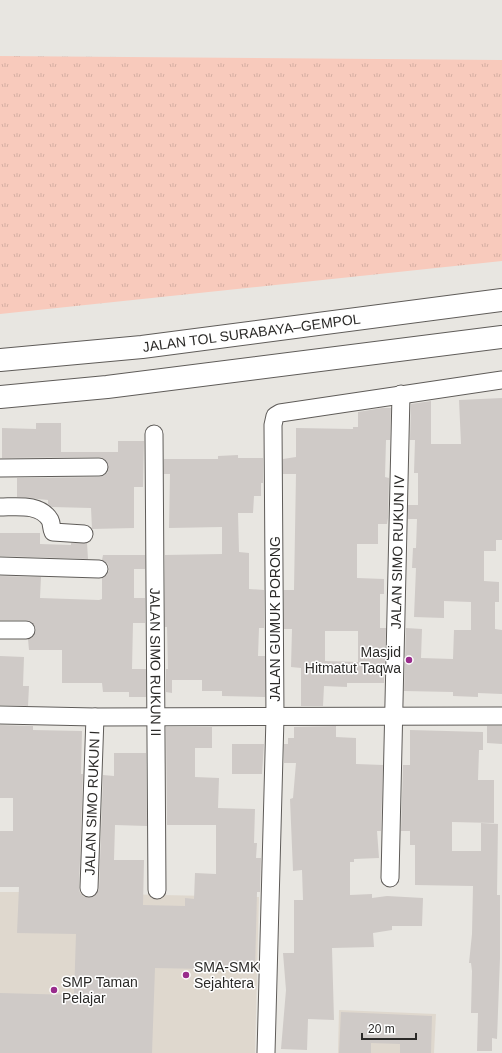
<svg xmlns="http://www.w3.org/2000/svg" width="502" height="1053" font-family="Arial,sans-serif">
  <defs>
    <pattern id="grass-tufts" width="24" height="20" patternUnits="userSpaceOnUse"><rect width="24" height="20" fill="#f8cabc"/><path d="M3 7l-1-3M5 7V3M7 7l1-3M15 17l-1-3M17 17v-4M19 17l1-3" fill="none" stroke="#d5aea2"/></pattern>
  </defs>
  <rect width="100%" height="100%" fill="#e8e6e1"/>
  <g fill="#dfd8ce">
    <polygon points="0,892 114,892 107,1033 0,1039"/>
    <polygon points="116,894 259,897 255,1053 112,1053"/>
    <polygon points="339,1010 436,1014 434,1053 338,1053"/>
  </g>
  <polygon fill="url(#grass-tufts)" points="0,56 502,60 502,261 0,314"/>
  <g fill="#cfcac7" fill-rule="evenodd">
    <polygon points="502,398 502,540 496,540 496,551 484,551 484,581 499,582 499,602 495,602 495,629 502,630 502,694 478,693 478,697 453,696 453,692 404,691 406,628 422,629 421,658 453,659 454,630 471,630 471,602 444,601 444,618 414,617 416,568 412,568 413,548 416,548 417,519 408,519 408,505 418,505 418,473 414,473 415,440 410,440 411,404 431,401 431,444 461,444 459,400"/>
    <path d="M382 408H391L390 440H386L385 477 389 478 388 518 387 524H378V544H357V578L384 579V594H380V628H386L384 683H347V687L324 686 323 706H301V668L291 667 292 629H284V590H294L296 474H283V459L296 457V428L353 429V427H358V412ZM325 631H358V662L325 661Z"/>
    <polygon points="36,423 61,423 61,452 118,452 118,441 144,441 143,487 134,487 134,528 92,529 91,508 52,507 48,504 48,500 17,497 17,478 99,477 104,475 108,472 107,462 99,457 2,458 2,428 36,429"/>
    <polygon points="238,455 238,458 263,458 263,483 261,483 261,496 254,496 253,513 238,513 239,552 249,553 249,589 264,590 264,628 259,628 258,656 265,656 265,697 222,696 222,691 202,691 202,680 172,680 172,693 166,692 166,669 168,669 167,627 165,627 165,555 222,554 222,527 169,528 170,474 164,474 164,459 218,459 218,456"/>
    <polygon points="0,533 40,533 40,544 71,545 71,543 87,543 88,559 0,556"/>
    <polygon points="103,555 145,555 145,569 134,569 134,598 145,598 145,623 133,623 132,669 146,669 146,697 129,697 129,692 103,692 102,683 62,683 62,650 29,650 28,639 34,635 36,630 34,625 26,620 0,620 0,576 41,577 40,598 99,600 102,599 102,578 107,575 109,570 108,564 102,560"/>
    <polygon points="0,656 24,657 23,686 29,686 28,706 0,705"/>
    <polygon points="0,725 33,726 33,730 82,731 81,774 83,774 79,888 80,893 84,897 93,897 99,889 103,775 114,776 114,753 146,753 147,826 115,825 114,860 144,860 143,905 185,906 185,898 194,899 195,873 216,874 216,825 167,825 166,727 212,727 212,748 195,748 195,777 219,778 218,808 255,809 254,843 257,843 256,858 261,858 260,892 257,892 255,970 155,968 152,1053 0,1053 0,993 74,995 76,934 17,933 19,887 0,887 0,831 13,831 13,798 0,798"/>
    <polygon points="336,726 336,737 356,738 356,764 383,765 381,831 377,831 379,858 354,859 354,862 350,862 350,895 372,894 372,898 387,896 423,898 422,926 392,926 392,930 373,933 374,947 332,948 334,1020 308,1019 307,1050 281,1049 286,990 283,953 294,953 294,900 303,900 302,870 293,871 290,799 293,798 296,763 284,763 284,744 288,744 288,738 294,738 294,727"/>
    <polygon points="487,726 502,726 502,744 487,743"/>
    <polygon points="410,730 483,732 483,750 479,750 478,780 494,780 494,823 452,822 452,851 481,851 481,823 498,824 497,895 500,895 500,958 497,1039 492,1038 492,1051 477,1051 478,1013 471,1013 472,971 471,963 469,963 472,934 473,886 415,885 415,845 410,845 410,831 401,831 403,765 410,765"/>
    <polygon points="232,744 264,744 262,774 232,774"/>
    <polygon points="341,1012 432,1016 431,1053 400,1053 400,1044 371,1043 371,1053 339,1053"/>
  </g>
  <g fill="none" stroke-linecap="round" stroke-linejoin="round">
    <defs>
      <g id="street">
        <path id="s1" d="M154 434 157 890"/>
        <polyline points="0,468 99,467"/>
        <path d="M0 507C16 507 40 503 50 520 52 524 51 528 53 532L84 534"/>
        <polyline points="0,566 99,569"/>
        <polyline points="0,630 26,630"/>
        <polyline points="0,715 95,717 502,716"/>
        <path id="s2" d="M390 878 401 394"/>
        <path id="s3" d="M89 888 95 717"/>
        <polyline points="266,1053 275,717 273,425 275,416 280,413 502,380"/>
      </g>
      <g id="highway">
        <path id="s4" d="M0 360 142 347 502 300"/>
        <polyline points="0,397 107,387 502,337"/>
      </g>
    </defs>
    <use href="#street" stroke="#5f5c59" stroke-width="19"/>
    <use href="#highway" stroke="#5f5c59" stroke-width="24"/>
    <use href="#street" stroke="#fff" stroke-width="17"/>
    <use href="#highway" stroke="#fff" stroke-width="22"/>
  </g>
  <g fill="#992c8c" stroke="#fff" stroke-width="1.5">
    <circle cx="409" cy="660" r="4"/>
    <circle cx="186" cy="975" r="4"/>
    <circle cx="54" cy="990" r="4"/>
  </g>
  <g text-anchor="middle" stroke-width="3" stroke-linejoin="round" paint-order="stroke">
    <g font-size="14" fill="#2b2a28" stroke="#fff">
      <text dy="5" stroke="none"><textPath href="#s4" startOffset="253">JALAN TOL SURABAYA–GEMPOL</textPath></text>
      <text dy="5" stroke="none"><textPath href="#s2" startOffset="326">JALAN SIMO RUKUN IV</textPath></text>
      <text transform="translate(275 619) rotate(-90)" y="5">JALAN GUMUK PORONG</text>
      <text dy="5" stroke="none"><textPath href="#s1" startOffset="228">JALAN SIMO RUKUN II</textPath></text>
      <text dy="5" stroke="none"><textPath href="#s3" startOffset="85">JALAN SIMO RUKUN I</textPath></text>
    </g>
    <g font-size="14" fill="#2b2a28" stroke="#fff" text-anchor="start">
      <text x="401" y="657" text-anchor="end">Masjid<tspan x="401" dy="16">Hitmatut Taqwa</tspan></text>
      <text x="194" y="972">SMA-SMK<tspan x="194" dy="16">Sejahtera</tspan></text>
      <text x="62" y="987">SMP Taman<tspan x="62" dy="16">Pelajar</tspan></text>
    </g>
  </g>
  <path d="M362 1033v6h54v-6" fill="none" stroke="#2b2a28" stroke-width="2"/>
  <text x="368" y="1033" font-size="12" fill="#2b2a28" stroke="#ffffff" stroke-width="3" paint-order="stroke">20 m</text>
</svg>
